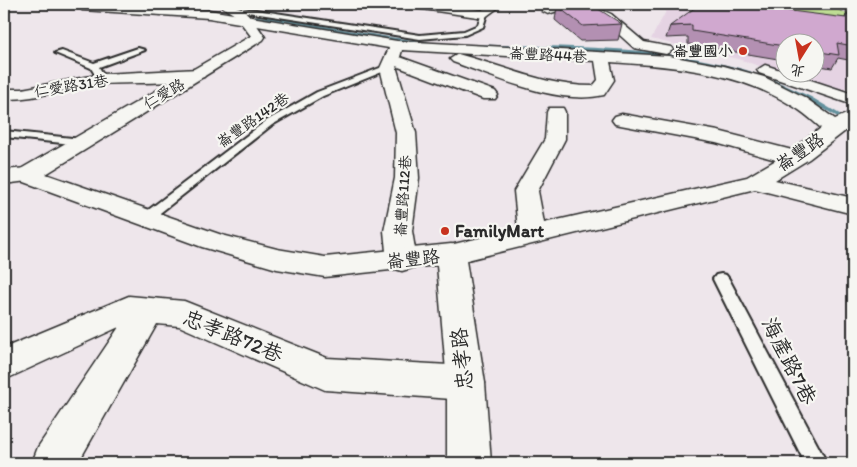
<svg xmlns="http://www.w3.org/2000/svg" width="857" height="467" font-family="Itim,'LXGW WenKai TC',sans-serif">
  <rect width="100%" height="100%" fill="#eee6eb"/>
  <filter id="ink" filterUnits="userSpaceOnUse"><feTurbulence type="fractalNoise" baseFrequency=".02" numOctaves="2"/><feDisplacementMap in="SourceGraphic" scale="10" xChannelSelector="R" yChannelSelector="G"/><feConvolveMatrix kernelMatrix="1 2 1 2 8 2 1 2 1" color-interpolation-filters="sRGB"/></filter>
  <g filter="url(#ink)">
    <path fill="#e5d3e3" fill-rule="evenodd" d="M670 4H853V83L838 92 738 59 651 39ZM784 42H814V72H784Z"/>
    <polygon fill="#bedc94" stroke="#748460" points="687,4 807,4 836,9 853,16 853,26"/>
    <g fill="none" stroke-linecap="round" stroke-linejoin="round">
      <g fill="#63919d" fill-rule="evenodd">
        <polygon points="21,4 92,6 94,7 92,8 22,5"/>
        <polygon points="221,12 277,18 389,37 447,44 445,45 389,39 277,20 220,14"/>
        <path d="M466 44C547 47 630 45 709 61 726 65 749 69 764 77L762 78 727 68 692 60 654 55 578 50 465 46Z"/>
        <polygon points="770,80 774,80 811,97 853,122 853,126 807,99 770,82"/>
      </g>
      <defs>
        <g id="service">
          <polygon points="236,7 420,35 464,31 478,25 482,13 487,14 483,27 465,35 420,39 234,10"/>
          <polygon points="138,48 145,50 99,67 106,79 102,81 99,81 91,68 55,53 62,51 94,63"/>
          <polygon points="385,66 392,68 323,96 272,125 151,220 146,221 139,217 266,121 317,92"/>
          <polygon points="4,131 82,139 87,142 82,145 4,137"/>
          <polygon points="721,274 726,275 729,279 827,463 805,463 713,279 716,275"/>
        </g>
        <g id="minor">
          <polygon points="403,4 433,4 482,10 490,4 503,4 484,18 409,7"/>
          <polygon points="558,4 584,4 595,7 611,14 644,42 671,47 673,50 666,54 634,48 602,19 587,11 564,9 548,14 542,11"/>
          <path d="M86 5 209 10 397 41 669 56 724 66 764 77 804 97 835 119 853 111V125L809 159 775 180 853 198V214L755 189 451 264 441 261 437 254 441 247 518 229 514 191 545 139 547 112 549 108H563L565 112V139L538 191 544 223 747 177 776 160 716 143 615 124 612 120 615 116 622 114 718 131 792 150 821 128C812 120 802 111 791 105 736 71 673 66 610 62L614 80 604 95C559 106 495 77 453 62L450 59 458 54C504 66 545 86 593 86L598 80 595 61 402 50 400 57 495 91 498 95 495 99H483L396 66 416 133 419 178 412 231 417 261 412 268 402 271 392 268 387 261 384 231 395 178 396 133 380 68 389 48 209 18 82 10V6Z"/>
          <polygon points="765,65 853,94 853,105 759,73 757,70"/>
          <path d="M198 69 204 71 206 74 204 77C171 85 136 82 103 84 70 86 38 100 4 99V89H22L102 74Z"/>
          <polygon points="27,168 35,170 39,175 35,180 4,184 4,170"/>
          <polygon points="129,296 184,301 327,358 466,366 480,371 485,383 480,395 466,400 325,390 179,326 157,324 78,463 32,463 38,447 119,327 4,380 4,348"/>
        </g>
        <path id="tertiary" d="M218 4C244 2 252 18 265 37L263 40 46 174 222 235 277 249 325 257 451 244 461 247 465 254 485 383 491 463H447V383L437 265 325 277 277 269 202 247 19 180 15 175 19 170 251 36 235 15Z"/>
      </defs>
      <use href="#service" stroke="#2b2b2b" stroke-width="4"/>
      <use href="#minor" stroke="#2b2b2b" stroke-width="3"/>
      <use href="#tertiary" stroke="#2b2b2b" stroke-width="3"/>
      <use href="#service" fill="#f6f6f2" fill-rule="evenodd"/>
      <use href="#minor" fill="#f6f6f2" fill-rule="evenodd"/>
      <use href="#tertiary" fill="#f6f6f2" fill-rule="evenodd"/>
    </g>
    <g fill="#b390b2" stroke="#2b2b2b">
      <polygon points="557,6 622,24 618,40 580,41 555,20"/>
      <polygon points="846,15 853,16 853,61 838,58 832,68 814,65 814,42 784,42 784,60 688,44 688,37 666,38 670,26 845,18"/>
    </g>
    <g fill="#d0a8cf" stroke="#2b2b2b">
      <polygon points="700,4 736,4 846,18 846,15 853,16 853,46 837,43 839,55 814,51 814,42 784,42 784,46 692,31 692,25 670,26"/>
      <polygon points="592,5 622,24 583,26 557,6"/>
    </g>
  </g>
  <g fill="#c8321e" stroke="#f6f6f2" stroke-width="2">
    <circle cx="743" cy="51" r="5"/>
    <circle cx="445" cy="231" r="5"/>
  </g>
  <g text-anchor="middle" stroke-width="4.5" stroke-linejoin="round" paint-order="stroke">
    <g font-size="15" font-weight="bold" fill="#2b2b2b" stroke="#f6f6f2" text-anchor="end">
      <text x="733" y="56">崙豐國小</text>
    </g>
    <g font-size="15" fill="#2b2b2b" stroke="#f6f6f2">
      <text transform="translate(548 55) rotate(3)" y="5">崙豐路44巷</text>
      <text transform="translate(71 86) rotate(-9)" y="5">仁愛路31巷</text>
      <text transform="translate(164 94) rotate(-30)" y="5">仁愛路</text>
      <text transform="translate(253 120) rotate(-35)" y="5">崙豐路142巷</text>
      <text transform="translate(403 196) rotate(-86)" y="5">崙豐路112巷</text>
    </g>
    <g font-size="18" fill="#2b2b2b" stroke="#f6f6f2">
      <text transform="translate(800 152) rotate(-34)" y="6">崙豐路</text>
      <text transform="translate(413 259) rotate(-6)" y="6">崙豐路</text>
    </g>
    <g font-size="18" font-weight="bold" fill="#2b2b2b" stroke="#f6f6f2" text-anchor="start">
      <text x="455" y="237">FamilyMart</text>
    </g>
    <g font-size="21" fill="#2b2b2b" stroke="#f6f6f2">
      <text transform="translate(233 336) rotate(22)" y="7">忠孝路72巷</text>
      <text transform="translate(462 359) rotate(-96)" y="7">忠孝路</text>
      <text transform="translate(789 361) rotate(63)" y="7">海產路7巷</text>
    </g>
  </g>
  <rect width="857" height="467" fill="none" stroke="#f6f6f2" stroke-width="20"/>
  <rect x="10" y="10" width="837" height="447" fill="none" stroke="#2b2b2b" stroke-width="2" filter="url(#ink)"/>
  <g transform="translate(800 58) rotate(191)"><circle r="24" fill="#f6f6f2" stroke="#a5a5a2"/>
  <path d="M0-4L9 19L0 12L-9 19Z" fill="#c8321e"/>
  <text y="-8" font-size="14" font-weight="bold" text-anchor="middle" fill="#2b2b2b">北</text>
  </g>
</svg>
